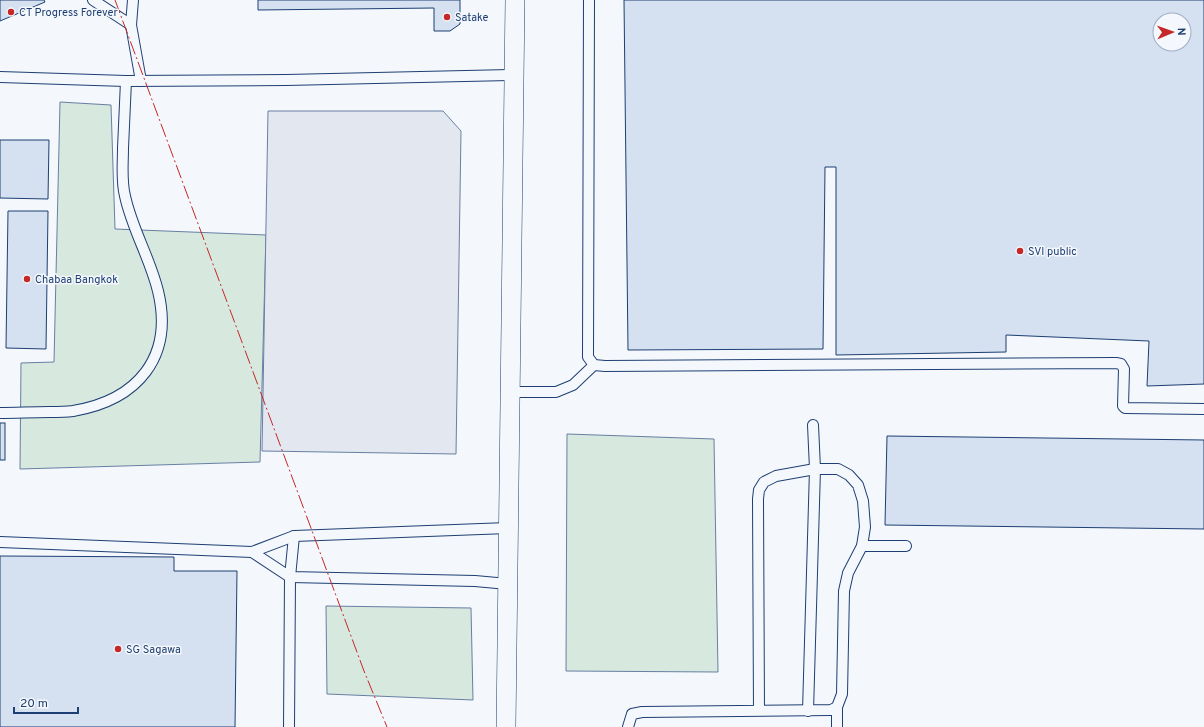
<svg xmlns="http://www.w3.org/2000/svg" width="1204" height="727" font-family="Overpass,sans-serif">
  <rect width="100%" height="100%" fill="#f4f7fb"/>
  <g fill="#d7e8df" stroke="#687fa3">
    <polygon points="60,102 111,105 115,229 266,235 260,462 20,469 21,363 54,362"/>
    <polygon points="567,434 714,439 718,672 566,671"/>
    <polygon points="326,606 471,608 473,700 327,694"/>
  </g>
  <polygon fill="#e3e8f0" stroke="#687fa3" points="268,111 443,111 461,131 456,454 262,451"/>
  <g fill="#d5e0f0" stroke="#1d3f73" fill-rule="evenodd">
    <polygon points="0,0 44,0 45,2 0,21"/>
    <polygon points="258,0 460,0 460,24 450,31 434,31 434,8 258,10"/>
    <path d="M624 0H1204V384L1147 386 1149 341 1006 335V352L836 355V167H825L823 349 628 350ZM1160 20H1184V44H1160Z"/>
    <polygon points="0,140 49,140 48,199 0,198"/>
    <polygon points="8,211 48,211 46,349 6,348"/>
    <rect x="0" y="423" width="5" height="37"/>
    <polygon points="887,436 1204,440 1204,529 885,525"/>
    <polygon points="0,556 174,557 174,571 237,571 235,727 0,727"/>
  </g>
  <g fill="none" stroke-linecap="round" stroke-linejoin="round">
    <defs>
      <g id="service">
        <polyline points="93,0 131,25"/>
        <polyline points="133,0 131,25 141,81"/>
        <polyline points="589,0 588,357 594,365 605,366 1116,363 1121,364 1124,369 1123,406 1125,408 1204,409"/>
        <polyline points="0,77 126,81 286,80 515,75"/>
        <polyline points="510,392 556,392 573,385 594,365"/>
        <path d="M0 413C16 413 32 412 49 412 57 412 65 412 73 411 138 400 174 357 158 291 150 258 132 229 125 196 121 181 123 164 123 148 124 126 125 103 126 81"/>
        <polyline points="0,542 252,552 294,536 508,528"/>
        <polyline points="862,546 906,546"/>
        <polyline points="252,552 290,577 475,581 508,584"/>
        <polyline points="808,711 815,469 813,425"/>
        <polyline points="289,727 290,577 294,536"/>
        <polyline points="628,727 632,714 642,712 831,710 837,707 842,694 844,591 848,573 862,546 865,527 863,501 858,485 849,475 838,469 815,469 776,476 764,482 759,490 758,499 759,711"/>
        <polyline points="837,727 837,707"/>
      </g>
      <polyline id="minor" points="506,727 515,0"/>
    </defs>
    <use href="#service" stroke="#1d3f73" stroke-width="12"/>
    <use href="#minor" stroke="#1d3f73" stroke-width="20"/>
    <use href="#service" stroke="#f4f7fb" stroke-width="10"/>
    <use href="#minor" stroke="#f4f7fb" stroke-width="19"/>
    <polyline stroke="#c62828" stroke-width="1" stroke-dasharray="14 3 2 3" stroke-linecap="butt" points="115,0 364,671 387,727"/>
  </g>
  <g fill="#c62828" stroke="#f4f7fb" stroke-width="1.5">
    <circle cx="11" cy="12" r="4"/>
    <circle cx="447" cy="17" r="4"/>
    <circle cx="1020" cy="251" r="4"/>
    <circle cx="27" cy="279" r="4"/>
    <circle cx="118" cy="649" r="4"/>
  </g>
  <g text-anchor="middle" stroke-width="3" stroke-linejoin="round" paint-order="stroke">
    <g font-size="11" fill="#1d3f73" stroke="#f4f7fb" text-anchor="start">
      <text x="19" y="16">CT Progress Forever</text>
      <text x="455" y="21">Satake</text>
      <text x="1028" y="255">SVI public</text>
      <text x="35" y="283">Chabaa Bangkok</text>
      <text x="126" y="653">SG Sagawa</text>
    </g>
  </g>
  <g transform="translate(1172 32) rotate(88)"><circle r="19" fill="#f4f7fb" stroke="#9eadc5"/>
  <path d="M0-3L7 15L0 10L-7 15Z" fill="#c62828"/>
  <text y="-6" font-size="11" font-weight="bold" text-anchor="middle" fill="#1d3f73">N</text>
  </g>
  <path d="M14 707v6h64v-6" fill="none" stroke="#1d3f73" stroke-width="2"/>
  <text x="20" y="707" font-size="12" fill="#1d3f73" stroke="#f4f7fb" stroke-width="3" paint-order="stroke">20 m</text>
</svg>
